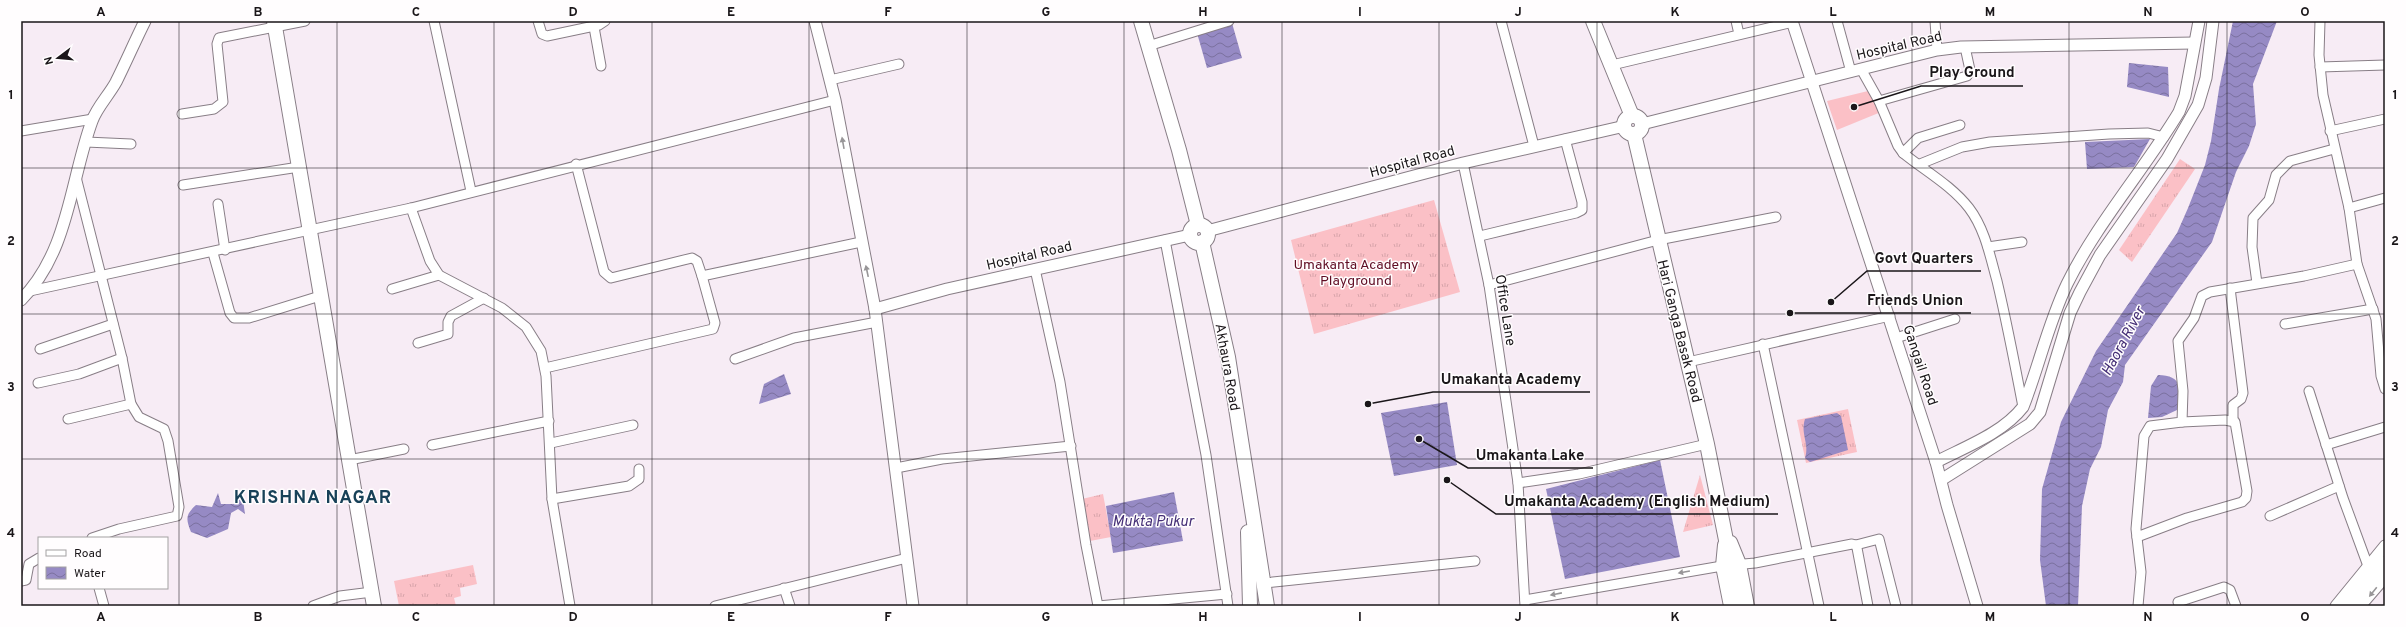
<svg xmlns="http://www.w3.org/2000/svg" width="2406" height="627" font-family="Overpass,sans-serif">
  <defs>
    <pattern id="grass-tufts" width="24" height="20" patternUnits="userSpaceOnUse"><rect width="24" height="20" fill="#fbc0c6"/><path d="M3 7l-1-3M5 7V3M7 7l1-3M15 17l-1-3M17 17v-4M19 17l1-3" fill="none" stroke="#d7a4aa"/></pattern>
    <pattern id="water-waves" width="16" height="10" patternUnits="userSpaceOnUse"><rect width="16" height="10" fill="#968ac4"/><path d="M0 5q4-4 8 0t8 0" fill="none" stroke="#7a709e"/></pattern>
  </defs>
  <rect width="100%" height="100%" fill="#f7ecf5"/>
  <g fill="url(#grass-tufts)">
    <polygon points="2180,159 2195,169 2132,262 2119,250"/>
    <polygon points="1434,200 1460,292 1314,334 1291,240"/>
    <polygon points="1848,409 1857,452 1806,463 1797,420"/>
    <polygon points="1700,475 1713,525 1683,532"/>
    <polygon points="1103,494 1111,537 1090,541 1082,499"/>
    <polygon points="473,565 477,584 460,588 461,596 454,598 456,606 399,606 394,581"/>
  </g>
  <polygon fill="#fbc0c6" points="1868,91 1881,112 1837,130 1827,101"/>
  <g fill="url(#water-waves)">
    <polygon points="2233,21 2277,21 2253,84 2256,124 2249,146 2236,172 2212,242 2125,365 2123,382 2108,410 2101,447 2090,469 2082,506 2078,606 2046,606 2040,560 2042,489 2061,422 2096,351 2177,233 2188,208 2205,165 2211,141 2219,89"/>
    <polygon points="1232,23 1242,58 1207,68 1197,33"/>
    <polygon points="2129,63 2168,67 2169,97 2127,87"/>
    <polygon points="2150,139 2134,167 2087,169 2085,142"/>
    <polygon points="784,374 791,394 759,404 764,384"/>
    <path d="M2158 375C2182 375 2183 390 2177 410L2162 417 2148 418 2151 386Z"/>
    <polygon points="1447,402 1457,465 1394,476 1381,413"/>
    <path d="M1837 413 1841 416 1848 450 1810 462 1805 458C1810 444 1800 434 1805 419Z"/>
    <polygon points="1660,460 1680,557 1565,579 1546,489"/>
    <polygon points="1174,492 1183,541 1113,553 1106,506"/>
    <path d="M218 493 221 504H234L242 493 245 514 238 509 231 513 228 529 207 538 191 532C186 519 185 515 196 505L212 507Z"/>
  </g>
  <g fill="none" stroke-linecap="round" stroke-linejoin="round">
    <defs>
      <g id="minor">
        <polyline points="434,21 471,191"/>
        <polyline points="538,21 542,34 547,36 599,25 605,21"/>
        <polyline points="1501,21 1534,146"/>
        <polyline points="1736,21 1739,34"/>
        <polyline points="1837,21 1851,72"/>
        <polyline points="1935,21 1937,50"/>
        <polyline points="2320,21 2319,55 2323,95 2349,208 2357,264 2376,319 2381,376 2385,389"/>
        <polyline points="594,27 601,66"/>
        <polyline points="1148,46 1229,21"/>
        <polyline points="1612,65 1793,22"/>
        <polyline points="2320,67 2385,65"/>
        <path d="M1861 69 1879 101 1898 146 1903 153C1925 171 1951 185 1969 208 1985 229 1990 256 1997 281 2007 323 2015 365 2023 407"/>
        <polyline points="830,80 899,64"/>
        <polyline points="1879,101 1967,76 1970,70 1965,47"/>
        <polyline points="182,114 214,109 223,102 217,44 219,38 305,21"/>
        <polyline points="21,131 93,119"/>
        <polyline points="2330,131 2385,119"/>
        <polyline points="86,142 131,144"/>
        <polyline points="1903,153 1918,138 1960,125"/>
        <polyline points="1463,163 1489,285 1518,483 1525,606"/>
        <polyline points="576,164 604,272 611,278 692,258 697,261 702,276 861,242"/>
        <polyline points="1920,164 1962,147 1990,142 2109,134 2148,133 2164,137"/>
        <polyline points="76,177 122,358 131,404"/>
        <polyline points="183,185 299,167"/>
        <polyline points="218,204 225,250"/>
        <polyline points="411,208 430,261 439,275 502,308 526,327 541,351 546,376 552,499 570,606"/>
        <polyline points="2349,208 2385,198"/>
        <polyline points="1480,236 1576,213 1582,210 1582,202 1565,139"/>
        <polyline points="1165,240 1206,455 1228,606"/>
        <polyline points="1988,247 2022,242"/>
        <polyline points="213,253 230,313 234,318 249,318 320,296"/>
        <polyline points="1035,269 1060,382 1086,545 1098,606"/>
        <polyline points="2257,283 2252,247 2253,218 2269,200 2276,175 2290,161 2334,149"/>
        <polyline points="1489,285 1658,240 1776,217"/>
        <polyline points="2230,288 2243,393 2241,399 2233,405 2233,421"/>
        <polyline points="392,289 439,275"/>
        <polyline points="30,291 411,208 835,100"/>
        <polyline points="2285,324 2373,309"/>
        <polyline points="1896,338 1955,319"/>
        <polyline points="418,343 448,334 448,322 451,316 484,298"/>
        <polyline points="1763,344 1819,606"/>
        <polyline points="40,349 113,324"/>
        <polyline points="735,359 794,338 877,322"/>
        <polyline points="1688,362 1890,316"/>
        <polyline points="545,368 713,329 715,323 702,276"/>
        <polyline points="38,383 79,374 122,358"/>
        <polyline points="2309,391 2343,498 2368,566"/>
        <polyline points="68,419 131,404 139,417 164,429 168,441 179,507 177,516 119,529 92,538"/>
        <polyline points="551,443 633,425"/>
        <polyline points="432,445 549,421"/>
        <polyline points="2326,445 2385,427"/>
        <polyline points="349,460 404,449"/>
        <polyline points="896,468 942,459 1071,446"/>
        <polyline points="1518,483 1579,474 1707,444"/>
        <polyline points="552,499 629,486 639,479 639,469"/>
        <polyline points="2270,516 2339,486"/>
        <polyline points="2137,537 2187,518 2242,502 2246,498 2247,491 2235,422 2225,420 2182,422"/>
        <polyline points="1856,545 1879,539 1896,606"/>
        <polyline points="21,581 26,580 29,564 39,558"/>
        <polyline points="1264,583 1475,561"/>
        <polyline points="99,588 104,606"/>
        <polyline points="784,588 790,606"/>
        <polyline points="1525,600 1722,566 1755,563 1852,544 1856,545 1857,548 1868,606"/>
        <polyline points="2178,602 2224,587 2230,590 2236,606"/>
        <polyline points="313,606 340,596 372,592"/>
        <polyline points="715,606 907,558"/>
        <polyline points="1098,606 1227,594"/>
        <polyline points="2138,606 2141,572 2136,529 2144,436 2150,426 2182,422 2183,391 2178,341 2194,318 2202,296 2210,292 2304,276 2357,264"/>
      </g>
      <g id="tertiary">
        <polyline points="815,21 835,100 875,309 913,606"/>
        <polyline points="1792,21 1936,462 1947,505 1977,606"/>
        <polyline points="1642,124 1937,50 1961,47 2194,43"/>
        <polyline points="1207,231 1463,163 1625,126"/>
        <path d="M21 300C69 252 70 181 92 121 97 107 109 95 116 82 126 62 135 41 145 21"/>
        <polyline points="875,309 947,289 1190,235"/>
        <path d="M1936 462C1965 447 2003 433 2023 407 2039 366 2048 324 2067 284 2097 223 2144 170 2179 112L2185 96 2199 21"/>
        <polyline points="1941,480 2030,424 2040,412 2070,313 2080,292 2100,255 2167,159 2198,105 2206,78 2213,21"/>
        <polyline points="2336,606 2385,546"/>
        <polyline points="2360,606 2385,577"/>
      </g>
      <g id="secondary">
        <polyline points="1731,542 1740,564 1748,606"/>
        <polyline points="1724,545 1722,566 1730,606"/>
      </g>
      <g id="primary">
        <polyline points="274,21 374,606"/>
        <polyline points="1141,21 1179,150 1198,225"/>
        <polyline points="1593,21 1632,116"/>
        <circle cx="1633" cy="125" r="9"/>
        <polyline points="1634,134 1707,444 1739,606"/>
        <circle cx="1199" cy="234" r="9"/>
        <polyline points="1202,242 1228,357 1267,606"/>
        <polyline points="1248,532 1250,606"/>
        <polyline points="2346,606 2385,563"/>
      </g>
    </defs>
    <use href="#minor" stroke="#887e86" stroke-width="11"/>
    <use href="#tertiary" stroke="#887e86" stroke-width="13"/>
    <use href="#secondary" stroke="#887e86" stroke-width="14"/>
    <use href="#primary" stroke="#887e86" stroke-width="16"/>
    <use href="#minor" stroke="#fff" stroke-width="9"/>
    <use href="#tertiary" stroke="#fff" stroke-width="11"/>
    <use href="#secondary" stroke="#fff" stroke-width="12"/>
    <use href="#primary" stroke="#fff" stroke-width="14"/>
  </g>
  <defs><path id="oneway-solid" d="M-6-.8H1V-3.2L6.5 0L1 3.2V.8H-6Z"/></defs>
  <g fill="#989698">
    <use href="#oneway-solid" transform="translate(843 143) rotate(-100)"/>
    <use href="#oneway-solid" transform="translate(867 271) rotate(-102)"/>
    <use href="#oneway-solid" transform="translate(1684 572) rotate(170)"/>
    <use href="#oneway-solid" transform="translate(2373 592) rotate(129)"/>
    <use href="#oneway-solid" transform="translate(1556 594) rotate(169)"/>
  </g>
  <path fill="none" stroke="#1a1619" stroke-width="1" stroke-opacity="0.55" d="M179 21V606M337 21V606M494 21V606M652 21V606M809 21V606M967 21V606M1124 21V606M1282 21V606M1439 21V606M1597 21V606M1754 21V606M1912 21V606M2069 21V606M2227 21V606M21 168H2385M21 314H2385M21 459H2385"/>
  <g text-anchor="middle" stroke-width="3" stroke-linejoin="round" paint-order="stroke">
    <g font-size="14" fill="#1a1619" stroke="#fffdfe">
      <text transform="translate(1899 45) rotate(-13)" y="5">Hospital Road</text>
      <text transform="translate(1412 161) rotate(-15)" y="5">Hospital Road</text>
      <text transform="translate(1029 255) rotate(-13)" y="5">Hospital Road</text>
      <text transform="translate(1506 310) rotate(81)" y="5">Office Lane</text>
      <text transform="translate(1680 331) rotate(76)" y="5">Hari Ganga Basak Road</text>
      <text transform="translate(1921 365) rotate(72)" y="5">Gangail Road</text>
      <text transform="translate(1228 367) rotate(80)" y="5">Akhaura Road</text>
    </g>
    <g font-size="14" fill="#600c23" stroke="#fffdfe">
      <text x="1356" y="269">Umakanta Academy<tspan x="1356" dy="16">Playground</tspan></text>
    </g>
    <g font-size="15" font-style="italic" fill="#463077" stroke="#fffdfe">
      <text transform="translate(2123 341) rotate(-62)" y="5">Haora River</text>
      <text x="1153" y="526">Mukta Pukur</text>
    </g>
    <g font-size="18" font-weight="bold" letter-spacing="1" fill="#184158" stroke="#fffdfe">
      <text x="313" y="503">KRISHNA NAGAR</text>
    </g>
  </g>
  <path fill="none" stroke="#1a1619" stroke-width="1.5" d="M1854 107L1921 86H2023M1831 302L1867 271H1981M1790 313L1859 313H1971M1368 404L1433 392H1590M1419 439L1468 468H1593M1447 480L1496 514H1778"/>
  <g fill="#1a1619" stroke="#fffdfe" stroke-width="1.5">
    <circle cx="1854" cy="107" r="4"/>
    <circle cx="1831" cy="302" r="4"/>
    <circle cx="1790" cy="313" r="4"/>
    <circle cx="1368" cy="404" r="4"/>
    <circle cx="1419" cy="439" r="4"/>
    <circle cx="1447" cy="480" r="4"/>
  </g>
  <g font-size="15" text-anchor="middle" font-weight="bold" fill="#1a1619" stroke="#fffdfe" stroke-width="3" stroke-linejoin="round" paint-order="stroke">
    <text x="1972" y="77">Play Ground</text>
    <text x="1924" y="263">Govt Quarters</text>
    <text x="1915" y="305">Friends Union</text>
    <text x="1511" y="384">Umakanta Academy</text>
    <text x="1530" y="460">Umakanta Lake</text>
    <text x="1637" y="506">Umakanta Academy (English Medium)</text>
  </g>
  <rect width="2406" height="627" fill="none" stroke="#fffdfe" stroke-width="44"/>
  <rect x="38" y="537" width="130" height="52" fill="#fffdfe" stroke="#a3a1a2"/>
  <rect x="46" y="550" width="20" height="6" fill="#ffffff" stroke="#a3a1a2"/>
  <text x="74" y="557" font-size="12" fill="#1a1619">Road</text>
  <rect x="46" y="567" width="20" height="12" fill="url(#water-waves)" stroke="#a3a1a2"/>
  <text x="74" y="577" font-size="12" fill="#1a1619">Water</text>
  <g transform="translate(58 58) rotate(254)" stroke="#fffdfe" stroke-width="3" paint-order="stroke">
  <path d="M0-3L7 15L0 10L-7 15Z" fill="#1a1619"/>
  <text y="-6" font-size="11" font-weight="bold" text-anchor="middle" fill="#1a1619">N</text>
  </g>
  <rect x="22" y="22" width="2362" height="583" fill="none" stroke="#1a1619" stroke-width="1.5"/>
  <g font-size="13" text-anchor="middle" font-weight="bold" fill="#1a1619">
    <text x="101" y="16">A</text>
    <text x="258" y="16">B</text>
    <text x="416" y="16">C</text>
    <text x="573" y="16">D</text>
    <text x="731" y="16">E</text>
    <text x="888" y="16">F</text>
    <text x="1046" y="16">G</text>
    <text x="1203" y="16">H</text>
    <text x="1360" y="16">I</text>
    <text x="1518" y="16">J</text>
    <text x="1675" y="16">K</text>
    <text x="1833" y="16">L</text>
    <text x="1990" y="16">M</text>
    <text x="2148" y="16">N</text>
    <text x="2305" y="16">O</text>
    <text x="11" y="99">1</text>
    <text x="2395" y="99">1</text>
    <text x="11" y="245">2</text>
    <text x="2395" y="245">2</text>
    <text x="11" y="391">3</text>
    <text x="2395" y="391">3</text>
    <text x="11" y="537">4</text>
    <text x="2395" y="537">4</text>
    <text x="101" y="621">A</text>
    <text x="258" y="621">B</text>
    <text x="416" y="621">C</text>
    <text x="573" y="621">D</text>
    <text x="731" y="621">E</text>
    <text x="888" y="621">F</text>
    <text x="1046" y="621">G</text>
    <text x="1203" y="621">H</text>
    <text x="1360" y="621">I</text>
    <text x="1518" y="621">J</text>
    <text x="1675" y="621">K</text>
    <text x="1833" y="621">L</text>
    <text x="1990" y="621">M</text>
    <text x="2148" y="621">N</text>
    <text x="2305" y="621">O</text>
  </g>
</svg>
